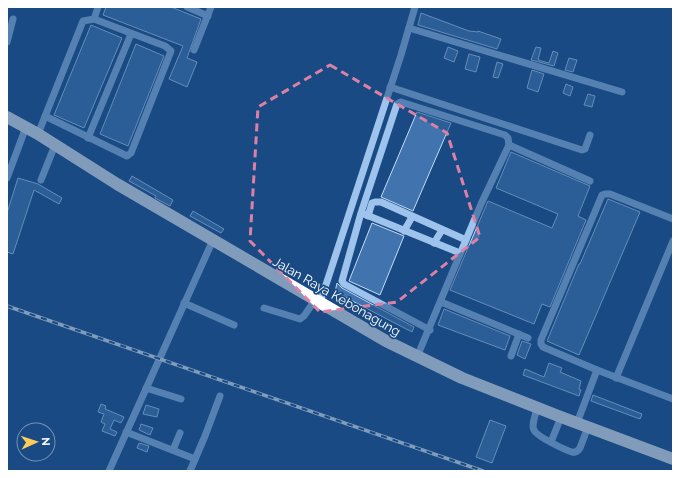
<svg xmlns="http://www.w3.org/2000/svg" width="680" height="478" font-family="Raleway,sans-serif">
  <rect width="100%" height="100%" fill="#194a84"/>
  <g fill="#4174ae" stroke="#c3dcf9">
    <polygon points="106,7 171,7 201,19 187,58 197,62 187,87 169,79 183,46 103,15"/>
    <polygon points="421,13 469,31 478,32 478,31 501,39 497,49 418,25"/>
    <polygon points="91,25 122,38 84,128 54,115"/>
    <polygon points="136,44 164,56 128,146 100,134"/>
    <polygon points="448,47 458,51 454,62 444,58"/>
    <polygon points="536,47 541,48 538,60 549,63 553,51 558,53 554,66 531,60"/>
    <polygon points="469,54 480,57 476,72 465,69"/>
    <polygon points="569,58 577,60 573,72 565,70"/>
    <polygon points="497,62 503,64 498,78 493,77"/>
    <polygon points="532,70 544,74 538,92 527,88"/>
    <polygon points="566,84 573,87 570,96 563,93"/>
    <polygon points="588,94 595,96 592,107 584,105"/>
    <polygon points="417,112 451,123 413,211 381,197"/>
    <polygon points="511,152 590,186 578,216 586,220 550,307 542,304 534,324 450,290 488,201 552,228 558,214 496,188"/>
    <polygon points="132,176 173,200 170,206 155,198 156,196 129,181"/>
    <polygon points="18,178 38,184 62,198 59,204 34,190 13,254 7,252 7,213"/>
    <polygon points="608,199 640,212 579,355 547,341 579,264 580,264"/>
    <polygon points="193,211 224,229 221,233 190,216"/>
    <polygon points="372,223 404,236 380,295 349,281"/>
    <polygon points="337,283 342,288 414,327 412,332 335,292"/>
    <polygon points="444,309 510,336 505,350 438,325"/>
    <polygon points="522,341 531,344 525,359 517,355"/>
    <polygon points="549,363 562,368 560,372 581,381 579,389 581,390 579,396 523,375 525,369 544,377"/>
    <polygon points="593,395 642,414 640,419 591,401"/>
    <polygon points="101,404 106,406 105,409 124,417 121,423 114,420 110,429 117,432 115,436 102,431 105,424 101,422 104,414 98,412"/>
    <polygon points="146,405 159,409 157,417 143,414"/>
    <polygon points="490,420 506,426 492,463 476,457"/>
    <polygon points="141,424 153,428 150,435 139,430"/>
    <polygon points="139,443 149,446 147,452 137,448"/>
  </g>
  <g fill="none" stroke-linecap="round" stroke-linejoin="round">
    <g stroke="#9ec3ec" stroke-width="7">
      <polyline points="187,7 208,16"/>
      <polyline points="409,28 622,92"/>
      <polyline points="7,42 13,19"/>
      <polyline points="194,50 211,7"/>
      <polyline points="390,87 582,150 585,149 590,135"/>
      <polyline points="45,116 127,156 131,153 171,51 165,46 94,19"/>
      <polyline points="38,134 83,21 94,19 98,7"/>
      <polyline points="88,138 131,34"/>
      <polyline points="509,145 590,181"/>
      <polyline points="7,178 26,127"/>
      <polyline points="41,180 55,145"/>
      <polyline points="364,214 460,253"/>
      <polyline points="368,216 372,203 375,202 381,202 466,240"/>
      <polyline points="404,231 412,217"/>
      <polyline points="434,243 442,230"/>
      <polyline points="441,302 528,338"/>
      <polyline points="184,303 234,325"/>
      <polyline points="320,303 401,55 415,7"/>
      <polyline points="264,308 300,319 304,316 315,300"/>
      <polyline points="511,356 519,334"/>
      <polyline points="417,357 481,204 509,145 508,138 505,135 401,102 397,104 361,213 342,281 344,284 430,330"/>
      <polyline points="597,370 673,399"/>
      <polyline points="616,378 673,241"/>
      <polyline points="146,388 181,399"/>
      <path d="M537 408C536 414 531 425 534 430 536 436 565 450 572 452 576 453 578 451 580 448L588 427"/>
      <polyline points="577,423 597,370 543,347 541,344 541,340 602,195 605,194 610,194 673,219"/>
      <polyline points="126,432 195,459"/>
      <polyline points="551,442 561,417"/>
      <polyline points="173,450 180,433"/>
      <polyline points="109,471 213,240"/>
      <polyline points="190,471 205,436 220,396"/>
    </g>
    <polyline stroke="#fff" stroke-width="12" points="7,117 38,134 117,184 386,341 462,378 561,417 673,459"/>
    <defs>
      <polyline id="rail" points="7,306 483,471"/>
    </defs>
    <use href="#rail" stroke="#fff" stroke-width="3.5"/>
    <use href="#rail" stroke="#194a84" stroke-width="2" stroke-dasharray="6" stroke-linecap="butt"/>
  </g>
  <path d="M0 0H680V478H0ZM330 65 447 133 480 237 397 302 320 312 250 241 258 107Z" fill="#194a84" fill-opacity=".55" fill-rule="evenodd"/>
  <path fill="none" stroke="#dd80a5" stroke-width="3" stroke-dasharray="8 5" stroke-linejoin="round" d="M330 65 447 133 480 237 397 302 320 312 250 241 258 107Z"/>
  <g text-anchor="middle" stroke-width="3.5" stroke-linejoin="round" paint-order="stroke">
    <g font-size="13" fill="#fff" stroke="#194a84">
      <text transform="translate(337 296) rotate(30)" y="5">Jalan Raya Kebonagung</text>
    </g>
  </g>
  <rect width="680" height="478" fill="none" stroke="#ffffff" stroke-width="16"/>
  <g transform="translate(36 442) rotate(87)"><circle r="19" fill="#194a84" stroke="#7592b5"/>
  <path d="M0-3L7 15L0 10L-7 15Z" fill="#ffcc59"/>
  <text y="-6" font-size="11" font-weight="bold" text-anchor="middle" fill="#ffffff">N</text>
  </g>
</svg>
